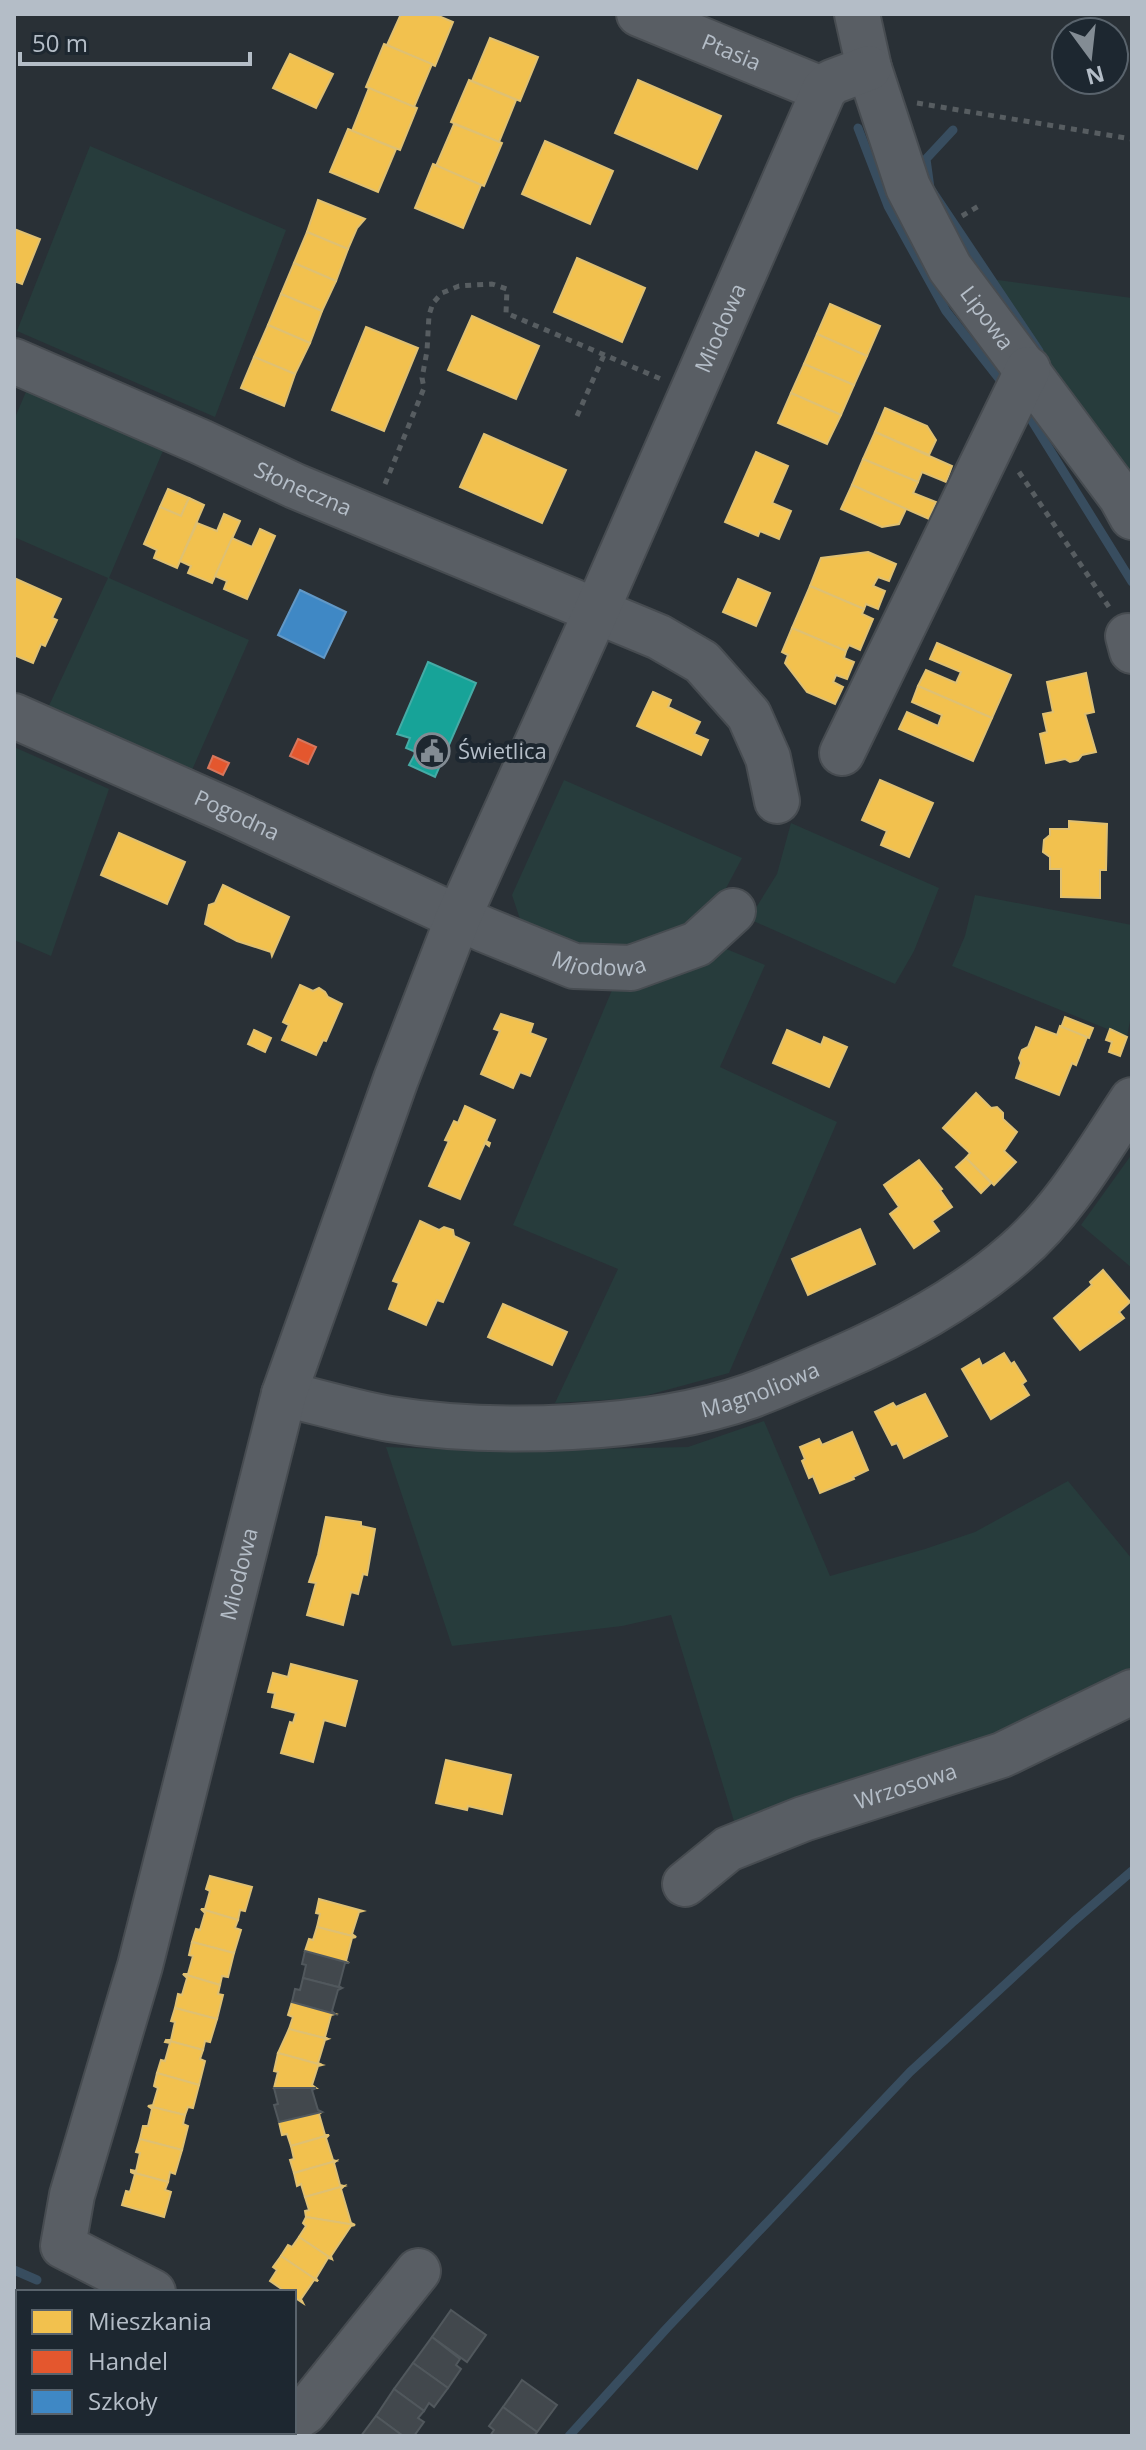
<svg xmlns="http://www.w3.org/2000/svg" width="1146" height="2450" font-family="'Open Sans',sans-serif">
  <rect width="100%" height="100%" fill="#293036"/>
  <g fill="#273c3c">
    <polygon points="90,146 286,230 215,417 17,331"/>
    <polygon points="976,277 1132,298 1132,498"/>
    <polygon points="28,387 165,446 109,578 249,640 192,770 47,710 108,578 14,537 14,420"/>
    <polygon points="14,747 109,789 51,956 14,940"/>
    <polygon points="564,780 742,858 724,892 687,926 644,943 596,949 523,928 512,895"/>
    <polygon points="791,823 939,888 914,951 895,984 749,919 777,874"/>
    <polygon points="975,895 1132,925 1132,1010 1127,1037 952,966 965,936"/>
    <polygon points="719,946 765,965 720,1067 837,1122 729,1373 637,1398 555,1403 618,1269 513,1225 615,983"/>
    <polygon points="1132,1154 1132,1268 1081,1225"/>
    <polygon points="764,1421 830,1576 925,1549 975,1532 1068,1481 1132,1559 1132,1677 998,1742 737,1831 671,1615 622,1626 452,1646 386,1447 491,1451 688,1447"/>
    <polygon points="14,2299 18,2300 18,2432 215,2432 217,2436 14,2436"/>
  </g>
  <g fill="#f2c14e" stroke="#dfc072" stroke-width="2">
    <polygon points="401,14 434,14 453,22 435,66 387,45"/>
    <polygon points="490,38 538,57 520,101 472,81"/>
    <polygon points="384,44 432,64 414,107 366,87"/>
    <polygon points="290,54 333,74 316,108 273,88"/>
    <polygon points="469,80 516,100 499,142 451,122"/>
    <polygon points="638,80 721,116 697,169 615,133"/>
    <polygon points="369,88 417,108 400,150 352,131"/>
    <polygon points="454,124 502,143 484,186 436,166"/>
    <polygon points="348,129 396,149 378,192 330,172"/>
    <polygon points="545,141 613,171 590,224 522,194"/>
    <polygon points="433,164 481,185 463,228 415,208"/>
    <polygon points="318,200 365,219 357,228 348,249 307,232"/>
    <polygon points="14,229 40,239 22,284 14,281"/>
    <polygon points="307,232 348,249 336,281 294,263"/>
    <polygon points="577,258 645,288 622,342 554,312"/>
    <polygon points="294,263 336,281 322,311 281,294"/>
    <polygon points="281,294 322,311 310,343 268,325"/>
    <polygon points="830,304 880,326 867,356 817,334"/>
    <polygon points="472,316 539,346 516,399 448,370"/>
    <polygon points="268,325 310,343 295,374 254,357"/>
    <polygon points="366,327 418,348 384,431 332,410"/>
    <polygon points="817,334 867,356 854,385 804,364"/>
    <polygon points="254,357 295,374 284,406 241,388"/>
    <polygon points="804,364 854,385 841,415 791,393"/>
    <polygon points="791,393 841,415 827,444 778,423"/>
    <polygon points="885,408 927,426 936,440 929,455 875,432"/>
    <polygon points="875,432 952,466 946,482 922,472 918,482 863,459"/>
    <polygon points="484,434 566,470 542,523 460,487"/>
    <polygon points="756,452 788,466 772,503 791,511 779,539 760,531 758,536 725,522"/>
    <polygon points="863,459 918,482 913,493 936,502 929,519 852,485"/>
    <polygon points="852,485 906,509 899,524 882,527 841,509"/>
    <polygon points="168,489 189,498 181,516 160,507"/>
    <polygon points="189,498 204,505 177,568 154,558 157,550 144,544 160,507 181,516"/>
    <polygon points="224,514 240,521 212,583 188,573 191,566 180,561 197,523 217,531"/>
    <polygon points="260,529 275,536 247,599 224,589 227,581 215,576 232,538 252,547"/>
    <polygon points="868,552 896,564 889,581 878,577 873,586 885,591 878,609 866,604 864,609 810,586 821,558"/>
    <polygon points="14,578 61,599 52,618 57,620 45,646 41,644 33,663 14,655"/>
    <polygon points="738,579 770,593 756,626 723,612"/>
    <polygon points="810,586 864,609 862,614 873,619 860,650 849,645 846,651 792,628"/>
    <polygon points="792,628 846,651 844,658 854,662 847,679 836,675 833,682 843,687 835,704 807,692 785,663 788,655 782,652"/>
    <polygon points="937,643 1011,675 992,718 918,686 926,670 956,683 961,672 930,659"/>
    <polygon points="1086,673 1094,712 1085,714 1096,752 1082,755 1078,760 1070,762 1065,759 1046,763 1040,734 1047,732 1043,714 1053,712 1047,682"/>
    <polygon points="918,686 992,718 973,761 899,729 907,712 938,726 942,715 912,702"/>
    <polygon points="653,692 671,700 668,707 700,722 694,734 708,740 701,755 637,726"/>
    <polygon points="880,780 933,803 909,857 881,845 887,831 862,820"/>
    <polygon points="1069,821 1107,824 1106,870 1100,870 1100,898 1061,897 1061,869 1050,869 1050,857 1043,852 1044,840 1050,835 1050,829 1069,829"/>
    <polygon points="119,833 185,862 167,904 101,875"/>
    <polygon points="223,885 289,917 272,956 271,952 237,941 205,924 209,905 215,903"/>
    <polygon points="300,985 313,991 319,988 325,992 328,997 342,1004 326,1041 323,1040 316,1055 282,1040 289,1025 283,1022"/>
    <polygon points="501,1014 533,1024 530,1033 546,1039 530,1076 520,1072 513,1088 481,1074 500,1031 494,1029"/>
    <polygon points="1065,1017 1093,1028 1089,1038 1061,1028"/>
    <polygon points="1060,1026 1087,1037 1076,1065 1072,1063 1059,1095 1016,1078 1021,1063 1019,1058 1022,1050 1028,1047 1036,1027 1057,1035"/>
    <polygon points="1110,1029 1127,1037 1120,1056 1109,1052 1112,1042 1106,1040"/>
    <polygon points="254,1030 271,1038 265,1052 248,1044"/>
    <polygon points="787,1030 821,1045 824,1037 847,1047 829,1087 773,1063"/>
    <polygon points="976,1093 991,1108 997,1107 1003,1113 1003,1119 1017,1132 1004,1151 1016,1162 994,1185 966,1158 970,1153 943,1128"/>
    <polygon points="465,1106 495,1120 486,1141 490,1143 489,1146 485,1143 460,1199 429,1186 449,1141 445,1140 454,1121 458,1123"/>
    <polygon points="966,1158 991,1183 981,1193 956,1167"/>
    <polygon points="919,1160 942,1189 940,1190 952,1207 932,1221 939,1231 914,1248 890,1214 899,1207 884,1185"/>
    <polygon points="420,1221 439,1230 444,1227 453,1230 454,1236 469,1243 443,1302 437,1300 426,1325 389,1309 399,1283 393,1281"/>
    <polygon points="860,1229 875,1264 808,1295 792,1259"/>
    <polygon points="1103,1270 1130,1302 1119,1312 1124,1318 1080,1350 1054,1318 1092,1285 1090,1282"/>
    <polygon points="503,1304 567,1332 552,1365 488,1337"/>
    <polygon points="1004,1353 1011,1364 1014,1362 1026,1381 1022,1384 1029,1395 991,1419 962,1369 979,1359 982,1366"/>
    <polygon points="925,1394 947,1436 904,1458 897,1443 892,1445 875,1412 893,1403 896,1407"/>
    <polygon points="852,1432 868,1470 853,1477 854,1479 820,1493 813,1476 809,1478 802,1461 805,1459 800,1447 819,1439 822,1445"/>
    <polygon points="326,1517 361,1522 361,1526 375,1529 367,1575 363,1574 358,1594 351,1592 343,1625 307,1615 316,1583 309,1582 318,1555"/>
    <polygon points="291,1664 357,1681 345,1726 324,1720 313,1762 281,1753 290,1722 293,1723 296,1713 272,1707 275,1693 268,1692 273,1673 288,1677"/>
    <polygon points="446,1760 511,1775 502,1814 468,1806 467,1810 436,1803"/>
    <polygon points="210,1876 252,1887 245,1911 240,1910 238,1920 201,1909 205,1909 210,1891 206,1889"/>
    <polygon points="319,1899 363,1911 359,1912 352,1934 356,1937 317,1927 320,1914 316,1913"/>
    <polygon points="201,1909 238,1920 235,1928 241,1930 234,1953 192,1942 196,1929 200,1930 205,1913"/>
    <polygon points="317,1927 356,1937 352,1938 346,1961 349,1963 305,1951 309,1939 313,1940"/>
    <polygon points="192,1942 234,1953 228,1977 222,1976 220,1985 183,1974 188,1974 193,1956 189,1955"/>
    <polygon points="183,1974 220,1985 218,1994 223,1995 217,2019 175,2008 178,1994 182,1995 187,1978"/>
    <polygon points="292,2002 335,2014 331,2015 325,2037 328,2039 289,2029 293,2017 288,2015"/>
    <polygon points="175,2008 217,2019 210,2042 205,2041 203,2050 166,2040 171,2040 175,2022 171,2021"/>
    <polygon points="289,2029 328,2039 325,2040 318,2063 322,2065 278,2053"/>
    <polygon points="166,2040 203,2050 200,2059 205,2061 199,2085 157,2073 161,2060 165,2061 170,2043 165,2042"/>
    <polygon points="278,2053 322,2065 318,2066 312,2085 316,2088 274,2088 278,2072 274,2071"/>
    <polygon points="157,2073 199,2085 193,2108 188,2107 185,2115 148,2106 153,2105 158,2088 154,2086"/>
    <polygon points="148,2106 185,2115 183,2124 188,2126 182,2150 140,2139 143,2126 148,2126 152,2109"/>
    <polygon points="322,2112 319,2114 325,2135 329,2135 291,2146 287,2134 282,2135 279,2122"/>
    <polygon points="329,2135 326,2138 333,2160 336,2161 294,2173 290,2160 294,2159 291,2146"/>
    <polygon points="140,2139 182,2150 175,2174 170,2172 168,2182 131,2172 131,2170 136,2171 140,2153 136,2152"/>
    <polygon points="336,2161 334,2163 340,2185 344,2186 305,2197 301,2184 297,2186 294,2173"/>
    <polygon points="131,2172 168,2182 165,2190 171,2192 164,2217 122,2205 126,2191 130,2192 135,2174"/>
    <polygon points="344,2186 341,2189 351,2223 355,2225 306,2217 305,2211 309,2210 305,2197"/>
    <polygon points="306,2217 355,2225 351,2226 331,2256 332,2259 299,2237 306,2226 303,2223"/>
    <polygon points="299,2237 332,2259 328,2258 316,2278 318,2281 281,2256 288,2245 292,2247"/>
    <polygon points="281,2256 318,2281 314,2280 301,2299 303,2303 294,2297 294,2292 286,2292 270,2281 277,2270 273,2267"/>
  </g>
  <g fill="#e4572e" stroke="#d6765c" stroke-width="2">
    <polygon points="298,739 316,747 308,764 290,756"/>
    <polygon points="213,756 229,763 223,775 208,768"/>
  </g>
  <polygon fill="#3f88c5" stroke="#6298c6" stroke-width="2" points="300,590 346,612 324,658 278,635"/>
  <polygon fill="#17a398" stroke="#46aba6" stroke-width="2" points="428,662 476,683 435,777 409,765 416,752 406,748 410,738 397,734"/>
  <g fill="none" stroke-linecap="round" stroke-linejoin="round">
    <g stroke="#384d5f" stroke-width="9">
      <polyline points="858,128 888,206 946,311 1004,385"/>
      <polyline points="953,130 926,159 930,188 1039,351"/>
      <polyline points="1032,421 1132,582"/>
      <polyline points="14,2270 37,2280"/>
      <polyline points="237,2432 239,2436"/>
      <polyline points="569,2436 667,2328 910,2072 1074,1921 1132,1871"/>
    </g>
  </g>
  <g fill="#42484d" stroke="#51585d" stroke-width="2">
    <polygon points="305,1951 349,1963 345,1963 339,1986 342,1988 303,1978 306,1965 302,1964"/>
    <polygon points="303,1978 342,1988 338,1990 332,2011 335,2014 292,2002 295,1989 300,1990"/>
    <polygon points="274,2088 316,2088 312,2090 318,2110 322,2112 279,2122 274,2105 278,2104"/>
    <polygon points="451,2310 486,2335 467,2362 432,2337"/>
    <polygon points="432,2337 460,2359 456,2365 461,2369 448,2388 413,2363"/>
    <polygon points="413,2363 448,2388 434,2407 429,2403 424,2411 394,2389"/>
    <polygon points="522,2380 557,2405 537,2432 503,2407"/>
    <polygon points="394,2389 424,2411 418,2418 424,2422 414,2436 403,2436 376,2416"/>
    <polygon points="503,2407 537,2432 534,2436 490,2436 494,2430 489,2426"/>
    <polygon points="376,2416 403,2436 361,2436"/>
  </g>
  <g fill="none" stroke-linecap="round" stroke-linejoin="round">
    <defs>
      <g id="minor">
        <path id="s1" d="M639 14 824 90"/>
        <path id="s2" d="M857 14 869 68 908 187 950 268 1121 497 1132 517"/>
        <path id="s3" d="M14 361 201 442 295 486 659 637 702 662 749 715 768 758 777 801"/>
        <polyline points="1128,636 1132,651"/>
        <path id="s4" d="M14 716 229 811 483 929 574 966 631 968 697 944 733 911"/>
        <polyline points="842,753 1028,369"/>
        <path id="s5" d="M284 1394C319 1402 355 1413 390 1419 494 1436 651 1431 750 1396 778 1386 806 1373 834 1361 899 1333 961 1300 1015 1253 1064 1211 1097 1153 1132 1100"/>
        <path id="s6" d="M685 1884 728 1849 803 1819 1002 1755 1132 1692"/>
        <path id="s7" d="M153 2292 63 2246 72 2195 140 1966 284 1394 396 1079 458 918 596 612 824 90 832 82 869 68"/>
        <polyline points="294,2419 305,2412 418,2271"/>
      </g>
    </defs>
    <use href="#minor" stroke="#474c51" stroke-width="48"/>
    <g stroke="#575d61" stroke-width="5" stroke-dasharray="6 6" stroke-linecap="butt">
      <polyline points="917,103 1132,139"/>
      <polyline points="962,216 982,204"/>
      <polyline points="577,416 604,355"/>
      <polyline points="1019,472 1109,607"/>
      <polyline points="385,484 424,388 422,378 427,351 429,315 433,303 442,293 459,286 473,285 492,284 507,289 506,313 661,379"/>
      <polyline points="14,2362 18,2356"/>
      <polyline points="207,2432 209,2436"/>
    </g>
    <use href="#minor" stroke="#595e64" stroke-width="44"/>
  </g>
  <defs>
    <symbol id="civic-ring" viewBox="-11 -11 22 22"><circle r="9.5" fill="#1d2730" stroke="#838c94" stroke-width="1.5"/><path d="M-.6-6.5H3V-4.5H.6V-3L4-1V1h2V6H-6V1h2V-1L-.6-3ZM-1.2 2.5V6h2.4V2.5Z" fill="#838c94"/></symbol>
  </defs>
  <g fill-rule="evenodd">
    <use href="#civic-ring" x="412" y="731" width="40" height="40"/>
  </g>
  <g text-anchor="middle" stroke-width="8" stroke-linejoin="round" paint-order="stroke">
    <g font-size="22" fill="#b4bdc7" stroke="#1d2730">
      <text dy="8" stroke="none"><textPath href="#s1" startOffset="100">Ptasia</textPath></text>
      <text dy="8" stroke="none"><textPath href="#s2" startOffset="334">Lipowa</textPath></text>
      <text dy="8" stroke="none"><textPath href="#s7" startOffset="2134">Miodowa</textPath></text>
      <text dy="8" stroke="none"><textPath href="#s3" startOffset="316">Słoneczna</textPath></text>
      <text dy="8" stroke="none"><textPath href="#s4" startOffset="244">Pogodna</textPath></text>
      <text dy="8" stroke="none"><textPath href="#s4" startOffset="638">Miodowa</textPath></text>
      <text dy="8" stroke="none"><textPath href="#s5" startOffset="484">Magnoliowa</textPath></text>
      <text dy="8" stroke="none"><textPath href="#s7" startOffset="796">Miodowa</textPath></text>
      <text dy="8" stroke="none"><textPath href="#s6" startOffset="244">Wrzosowa</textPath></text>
    </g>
    <g font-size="22" fill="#b4bdc7" stroke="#1d2730" text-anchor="start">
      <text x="458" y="759">Świetlica</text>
    </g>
  </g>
  <rect width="1146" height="2450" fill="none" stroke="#b4bdc7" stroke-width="32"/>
  <rect x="16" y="2290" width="280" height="144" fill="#1d2730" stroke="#59636c" stroke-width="2"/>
  <rect x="32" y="2310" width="40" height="24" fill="#f2c14e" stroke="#59636c" stroke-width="2"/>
  <text x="88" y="2330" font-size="24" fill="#b4bdc7">Mieszkania</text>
  <rect x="32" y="2350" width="40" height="24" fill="#e4572e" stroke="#59636c" stroke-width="2"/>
  <text x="88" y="2370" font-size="24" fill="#b4bdc7">Handel</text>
  <rect x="32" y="2390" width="40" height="24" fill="#3f88c5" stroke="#59636c" stroke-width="2"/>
  <text x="88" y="2410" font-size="24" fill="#b4bdc7">Szkoły</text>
  <g transform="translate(1090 56) rotate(165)"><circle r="38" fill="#1d2730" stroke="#59636c" stroke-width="2"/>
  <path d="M0-6L14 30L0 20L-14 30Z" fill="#838c94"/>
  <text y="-12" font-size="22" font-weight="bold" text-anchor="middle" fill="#b4bdc7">N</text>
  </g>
  <path d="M20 52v12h230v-12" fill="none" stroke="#b4bdc7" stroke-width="4"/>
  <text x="32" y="52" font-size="24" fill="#b4bdc7" stroke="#1d2730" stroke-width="6" paint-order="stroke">50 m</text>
</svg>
